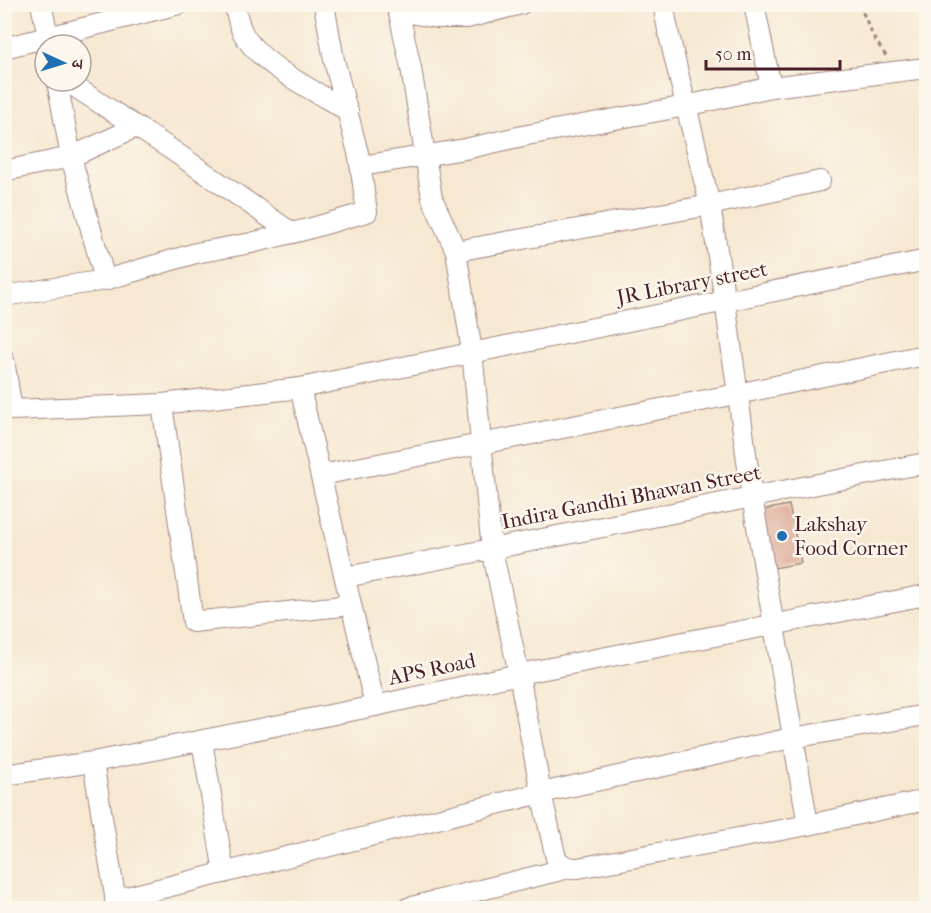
<svg xmlns="http://www.w3.org/2000/svg" width="931" height="913" font-family="'IM FELL French Canon','Noto Serif Devanagari',serif">
  <rect width="100%" height="100%" fill="#fbf7ec"/>
  <filter id="ink" filterUnits="userSpaceOnUse"><feTurbulence type="fractalNoise" baseFrequency=".0167" numOctaves="2"/><feDisplacementMap in="SourceGraphic" scale="12" xChannelSelector="R" yChannelSelector="G"/><feConvolveMatrix kernelMatrix="1 2 1 2 8 2 1 2 1" color-interpolation-filters="sRGB"/></filter>
  <filter id="wash" filterUnits="userSpaceOnUse"><feTurbulence type="fractalNoise" baseFrequency=".008" numOctaves="4" result="noise"/><feDisplacementMap in="SourceGraphic" scale="24" xChannelSelector="R" yChannelSelector="G"/><feGaussianBlur stdDeviation="1.35" result="paint"/><feColorMatrix in="noise" values="0 0 0 0 0 0 0 0 0 0 0 0 0 0 0 0 0 1.4 0 .05"/><feComposite in="paint" operator="in"/></filter>
  <g filter="url(#wash)">
    <rect width="100%" height="100%" fill="#f6e8d1"/>
    <g id="blocks">
      <polygon fill="#d79f8a" points="789,505 801,563 774,568 763,510"/>
    </g>
  </g>
  <g filter="url(#ink)">
    <use href="#blocks" fill-opacity="0" stroke="#a0847e" stroke-width="1.5"/>
    <g fill="none" stroke-linecap="round" stroke-linejoin="round">
      <defs>
        <g id="minor">
          <polyline points="41,4 50,45"/>
          <path d="M234 4C237 13 238 23 242 31 257 64 317 92 348 111"/>
          <path d="M397 4 411 68 432 198 456 251 472 352 492 550 519 674 541 793 556 858C562 866 568 868 578 868L808 825 926 800"/>
          <polyline points="663,4 669,35 710,205 725,301 752,497 808,825"/>
          <polyline points="398,11 438,18 467,18 521,4"/>
          <polyline points="4,48 179,4"/>
          <polyline points="66,81 169,148 292,233"/>
          <polyline points="771,87 926,68"/>
          <polyline points="361,166 465,149 527,135 686,106 771,87 754,4"/>
          <polyline points="4,171 71,157 136,127"/>
          <polyline points="456,251 710,205 820,181"/>
          <polyline points="105,280 196,253 251,243 308,229 367,212 359,157 334,60 324,4"/>
          <polyline points="4,296 105,280 71,157 57,81"/>
          <polyline points="4,360 12,410 162,404 300,388 922,261"/>
          <polyline points="300,388 375,706"/>
          <polyline points="162,404 193,622 351,605"/>
          <polyline points="321,475 737,394 920,356"/>
          <path d="M345 577C539 541 732 500 926 463"/>
          <polyline points="202,741 224,873"/>
          <polyline points="4,775 93,762"/>
          <polyline points="115,900 541,793 792,738 926,715"/>
          <polyline points="117,908 93,762 375,706 519,674 926,595"/>
          <polyline points="408,908 569,868"/>
        </g>
      </defs>
      <use href="#minor" stroke="#a0847e" stroke-width="22"/>
      <polyline stroke="#a0847e" stroke-width="3" stroke-dasharray="4.5 4.5" stroke-linecap="butt" points="859,4 874,38 886,56"/>
      <use href="#minor" stroke="#fff" stroke-width="20"/>
    </g>
  </g>
  <circle fill="#1f6fb2" stroke="#fbf7ec" stroke-width="2" cx="782" cy="536" r="6"/>
  <g text-anchor="middle" stroke-width="5" stroke-linejoin="round" paint-order="stroke">
    <g font-size="21" fill="#4a1f2b" stroke="#fbf7ec">
      <text transform="translate(692 283) rotate(-11)" y="7">JR Library street</text>
      <text transform="translate(631 497) rotate(-11)" y="7">Indira Gandhi Bhawan Street</text>
      <text transform="translate(432 669) rotate(-12)" y="7">APS Road</text>
    </g>
    <g font-size="21" fill="#4a1f2b" stroke="#fbf7ec" text-anchor="start">
      <text x="794" y="531">Lakshay<tspan x="794" dy="24">Food Corner</tspan></text>
    </g>
  </g>
  <rect width="931" height="913" fill="none" stroke="#fbf7ec" stroke-width="24"/>
  <g transform="translate(63 63) rotate(94)"><circle r="28" fill="#fbf7ec" stroke="#b4a19f" stroke-width="1.5"/>
  <path d="M0-4.5L10 22L0 15L-10 22Z" fill="#1f6fb2"/>
  <text y="-9" font-size="16" font-weight="bold" text-anchor="middle" fill="#4a1f2b">उ</text>
  </g>
  <path d="M706 60v9h134v-9" fill="none" stroke="#4a1f2b" stroke-width="3"/>
  <text x="715" y="60" font-size="18" fill="#4a1f2b" stroke="#fbf7ec" stroke-width="4.5" paint-order="stroke">50 m</text>
</svg>
